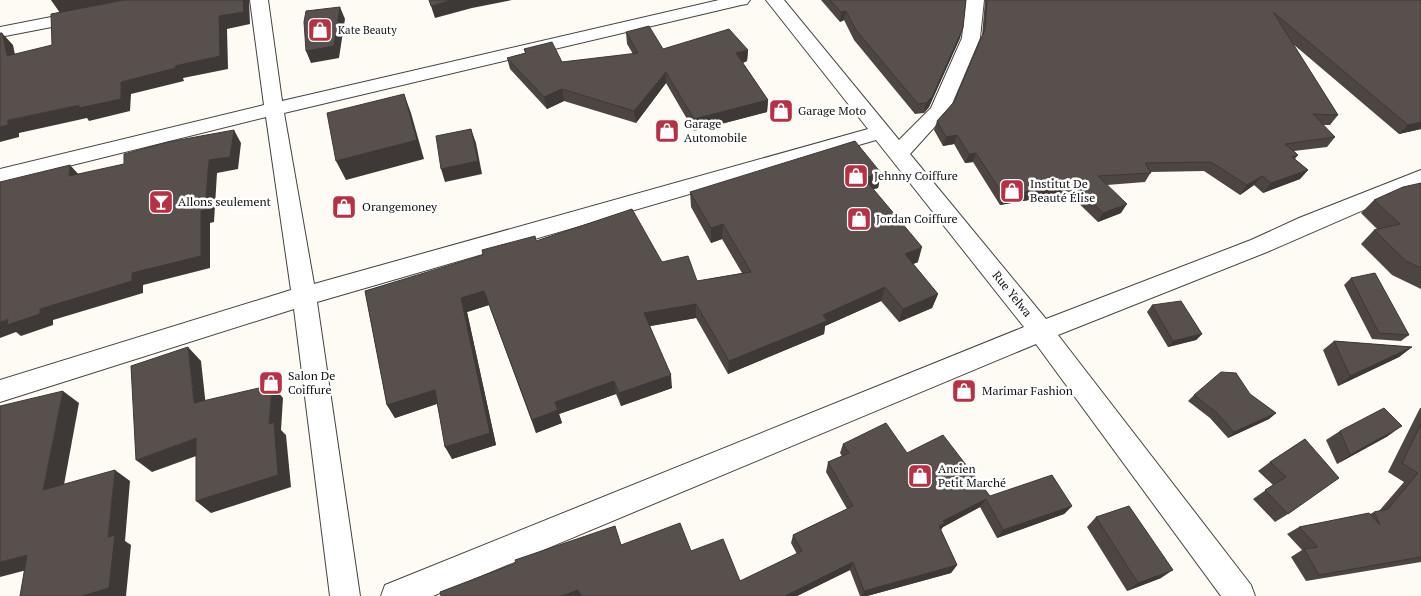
<svg xmlns="http://www.w3.org/2000/svg" width="1421" height="596" font-family="'PT Serif',serif">
  <rect width="100%" height="100%" fill="#fefbf4"/>
  <g fill="none" stroke-linecap="round" stroke-linejoin="round">
    <defs>
      <g id="street">
        <polygon points="250,0 268,0 282,101 719,0 750,0 747,4 741,5 284,113 314,284 868,129 766,0 784,0 899,140 931,108 962,38 966,0 984,0 980,38 949,111 910,154 1046,319 1251,240 1299,218 1421,170 1421,185 1267,252 1058,335 1251,585 1255,596 1221,596 1036,344 433,596 381,596 385,585 1024,327 876,140 317,302 360,596 330,596 294,309 0,402 0,380 291,290 266,117 0,183 0,169 264,105"/>
        <polygon points="82,11 88,12 91,16 88,20 0,37 0,27"/>
      </g>
    </defs>
    <use href="#street" stroke="#434343" stroke-width="2"/>
    <use href="#street" fill="#fff" fill-rule="evenodd"/>
  </g>
  <g fill="#4c4542">
    <polygon points="821,0 966,0 960,38 929,107 924,113 915,114 854,40 844,20 840,22"/>
    <polygon points="985,0 1421,0 1421,129 1399,134 1293,44 1338,115 1330,125 1323,125 1335,137 1327,147 1294,151 1298,155 1295,159 1308,170 1300,179 1263,193 1254,185 1240,195 1204,171 1151,172 1145,182 1107,185 1121,213 1098,222 1068,193 1000,205 973,162 965,163 954,144 943,146 934,130 937,121 954,102 982,36"/>
    <polygon points="626,32 663,49 748,50 747,61 743,63 768,100 767,112 694,131 666,83 636,123 564,101 547,109 510,69 507,58 525,53 524,49 562,62 633,54 627,44"/>
    <polygon points="881,173 878,188 873,189 918,262 913,264 938,294 932,308 899,322 881,301 825,326 824,334 728,374 696,318 650,326 672,388 621,406 616,394 559,414 562,423 536,433 489,305 467,312 496,445 452,459 437,404 395,418 387,405 365,291 536,241 662,262 697,281 742,273 722,239 711,243 691,207 690,192"/>
    <polygon points="1421,183 1421,289 1392,275 1361,244 1374,230 1377,229 1361,213 1374,200"/>
    <polygon points="1351,278 1409,335 1401,341 1372,339 1344,285"/>
    <polygon points="1152,305 1202,334 1196,340 1168,347 1147,312"/>
    <polygon points="1334,341 1412,347 1399,357 1338,386 1323,350"/>
    <polygon points="1194,395 1276,413 1269,419 1228,438 1210,418 1188,401"/>
    <polygon points="1420,408 1421,408 1421,562 1306,581 1291,557 1302,550 1287,534 1299,527 1370,514 1374,512 1379,511 1404,482 1388,472"/>
    <polygon points="1340,431 1388,436 1337,464 1326,440"/>
    <polygon points="1305,439 1288,514 1275,522 1253,499 1273,485 1258,471 1270,462"/>
    <polygon points="843,444 907,453 990,496 1072,506 1064,514 997,538 980,507 943,527 941,530 957,565 951,573 867,596 860,596 850,570 797,596 441,596 621,545 691,551 740,581 797,554 791,543 793,535 847,509 826,472 828,462 842,456 840,453"/>
    <polygon points="1096,517 1161,578 1127,591 1087,527"/>
  </g>
  <g fill="#3e3836">
    <polygon points="51,0 125,0 60,13"/>
    <polygon points="243,0 249,0 250,24 227,29 228,69 183,78 184,81 131,94 130,111 89,121 87,118 19,133 19,137 0,142 0,127 8,120 79,105 121,82 175,66 219,16"/>
    <polygon points="451,0 512,0 472,8 435,18 431,6"/>
    <polygon points="340,7 345,19 339,58 311,63 306,51"/>
    <polygon points="846,11 844,20 840,22 841,12"/>
    <polygon points="963,28 960,38 929,107 924,113 926,103"/>
    <polygon points="2,33 13,45 18,69 7,56"/>
    <polygon points="748,50 747,61 736,65 736,53"/>
    <polygon points="666,72 666,83 636,123 634,111"/>
    <polygon points="562,89 564,101 547,109 544,97"/>
    <polygon points="404,94 411,113 424,159 346,180 336,161"/>
    <polygon points="768,100 767,112 694,131 694,119"/>
    <polygon points="1421,122 1421,129 1399,134 1408,125"/>
    <polygon points="471,129 476,143 482,174 445,182 441,169"/>
    <polygon points="234,130 241,143 238,169 217,173 214,222 210,223 210,268 143,285 143,293 53,320 53,325 21,336 16,332 0,338 0,322 40,309 132,273 201,211 209,160"/>
    <polygon points="957,135 954,144 943,146 946,137"/>
    <polygon points="976,153 973,162 965,163 969,154"/>
    <polygon points="70,165 81,177 69,176"/>
    <polygon points="1308,170 1300,179 1263,193 1271,183"/>
    <polygon points="881,173 878,188 861,193 864,178"/>
    <polygon points="1262,176 1254,185 1240,195 1247,185"/>
    <polygon points="1073,183 1068,193 1000,205 1004,196"/>
    <polygon points="1127,204 1121,213 1098,222 1103,213"/>
    <polygon points="723,224 722,239 711,243 711,228"/>
    <polygon points="922,247 918,262 901,269 905,254"/>
    <polygon points="885,287 881,301 825,326 824,334 728,374 729,361 823,315"/>
    <polygon points="484,291 489,305 467,312 496,445 452,459 445,447 461,298"/>
    <polygon points="938,294 932,308 899,322 903,309"/>
    <polygon points="696,304 696,318 645,327 644,313"/>
    <polygon points="1202,334 1196,340 1168,347 1173,341"/>
    <polygon points="188,347 201,361 207,416 194,403"/>
    <polygon points="1412,347 1399,357 1338,386 1350,376"/>
    <polygon points="671,375 672,388 621,406 619,393"/>
    <polygon points="614,381 616,394 559,414 562,423 536,433 532,420 555,402"/>
    <polygon points="272,385 283,398 281,430 286,435 291,487 211,513 196,501 269,424"/>
    <polygon points="435,390 442,402 395,418 387,405"/>
    <polygon points="63,391 79,403 61,501 43,490"/>
    <polygon points="1276,413 1269,419 1228,438 1234,432"/>
    <polygon points="1402,426 1388,436 1337,464 1350,455"/>
    <polygon points="196,438 210,451 152,472 136,460"/>
    <polygon points="115,470 130,481 125,541 131,545 126,596 82,596 108,537"/>
    <polygon points="986,499 980,507 943,527 940,531 939,526 943,521"/>
    <polygon points="1072,506 1064,514 997,538 1003,530"/>
    <polygon points="27,555 46,565 0,577 0,562"/>
    <polygon points="853,562 850,570 797,596 785,596"/>
    <polygon points="957,565 951,573 867,596 862,596 864,591"/>
    <polygon points="1173,570 1161,578 1127,591 1138,583"/>
    <polygon points="578,590 581,596 562,596"/>
  </g>
  <g fill="#58504d" stroke="#3e3836">
    <polygon points="125,0 243,0 244,12 219,16 220,56 175,66 176,68 121,82 121,99 79,108 79,105 8,120 8,125 0,127 0,33 2,33 7,56 52,45 51,14"/>
    <polygon points="429,0 451,0 431,6"/>
    <polygon points="830,0 966,0 963,28 932,97 926,103 918,104 856,30 846,11 841,12"/>
    <polygon points="987,0 1421,0 1421,122 1408,125 1273,12 1338,115 1313,114 1335,137 1285,144 1298,155 1292,157 1308,170 1271,183 1262,176 1247,185 1211,162 1145,163 1151,173 1098,176 1127,204 1103,213 1073,183 1004,196 976,153 969,154 957,135 946,137 937,121 954,102 985,29"/>
    <polygon points="340,7 334,46 306,51 304,22 306,11"/>
    <polygon points="649,26 663,49 729,29 748,50 736,53 768,100 694,119 666,72 634,111 562,89 544,97 507,58 526,53 524,49 552,42 562,62 638,53 626,32"/>
    <polygon points="404,94 417,140 336,161 327,113"/>
    <polygon points="471,129 478,161 441,169 436,136"/>
    <polygon points="234,130 230,157 209,160 205,210 201,211 201,256 132,273 132,281 40,309 40,314 7,325 8,319 0,322 0,182 70,165 69,176 124,164 124,154 168,142"/>
    <polygon points="855,141 881,173 864,178 922,247 905,254 938,294 903,309 885,287 823,315 827,321 729,361 696,304 644,313 671,375 619,393 614,381 555,402 558,410 532,420 484,291 461,298 490,433 445,447 435,390 387,405 365,291 483,255 482,250 535,236 536,241 632,209 662,262 688,256 697,281 751,272 723,224 711,228 690,192"/>
    <polygon points="1421,183 1421,268 1406,261 1374,230 1400,224 1374,200 1403,187"/>
    <polygon points="1375,273 1409,335 1379,333 1351,278"/>
    <polygon points="1181,301 1202,334 1173,341 1152,305"/>
    <polygon points="1334,341 1412,347 1350,376"/>
    <polygon points="188,347 194,403 272,385 269,424 274,422 278,475 196,501 196,438 136,460 131,366"/>
    <polygon points="1221,372 1236,373 1250,394 1276,413 1234,432 1216,412 1194,395"/>
    <polygon points="63,391 43,490 115,470 108,537 115,535 109,588 82,596 20,596 27,555 0,562 0,406"/>
    <polygon points="1384,408 1402,426 1350,455 1340,431"/>
    <polygon points="886,423 907,453 943,435 990,496 1052,475 1072,506 1003,530 986,499 943,521 945,523 939,526 957,565 864,591 853,562 785,596 581,596 578,590 562,596 441,596 440,592 516,563 515,560 615,526 621,545 680,523 691,551 723,539 740,581 802,551 793,535 853,506 828,462 849,453 843,444"/>
    <polygon points="1421,424 1421,557 1319,575 1304,549 1318,547 1299,527 1369,513 1380,525 1374,512 1388,509 1418,473 1402,463"/>
    <polygon points="1305,439 1339,478 1288,514 1265,490 1286,477 1270,462"/>
    <polygon points="1129,506 1173,570 1138,583 1096,517"/>
  </g>
  <defs>
    <symbol id="shop-square" viewBox="-11 -11 22 22"><rect x="-9" y="-9" width="18" height="18" rx="4" fill="#b73145" stroke="#fff"/><path d="M-5-2.5h2.3a2.7 3.5 0 0 1 5.4 0H5L5.5 6h-11ZM-1.5-2.5h3a1.5 2.3 0 0 0-3 0Z" fill="#fff"/></symbol>
    <symbol id="bar-square" viewBox="-11 -11 22 22"><rect x="-9" y="-9" width="18" height="18" rx="4" fill="#b73145" stroke="#fff"/><path d="M-6-5H6L.8 .8V4.5H3.5V6h-7V4.5H-.8V.8Z" fill="#fff"/></symbol>
  </defs>
  <g fill-rule="evenodd">
    <use href="#shop-square" x="306" y="16" width="28" height="28"/>
    <use href="#shop-square" x="767" y="97" width="28" height="28"/>
    <use href="#shop-square" x="653" y="117" width="28" height="28"/>
    <use href="#shop-square" x="842" y="162" width="28" height="28"/>
    <use href="#shop-square" x="998" y="177" width="28" height="28"/>
    <use href="#bar-square" x="147" y="188" width="28" height="28"/>
    <use href="#shop-square" x="330" y="193" width="28" height="28"/>
    <use href="#shop-square" x="845" y="205" width="28" height="28"/>
    <use href="#shop-square" x="257" y="369" width="28" height="28"/>
    <use href="#shop-square" x="950" y="377" width="28" height="28"/>
    <use href="#shop-square" x="906" y="462" width="28" height="28"/>
  </g>
  <g text-anchor="middle" stroke-width="5" stroke-linejoin="round" paint-order="stroke">
    <g font-size="11" fill="#101010" stroke="#fff" text-anchor="start">
      <text x="338" y="34">Kate Beauty</text>
    </g>
    <g font-size="12" fill="#101010" stroke="#fff" text-anchor="start">
      <text x="798" y="115">Garage Moto</text>
      <text x="684" y="128">Garage<tspan x="684" dy="14">Automobile</tspan></text>
      <text x="874" y="180">Jehnny Coiffure</text>
      <text x="1030" y="188">Institut De<tspan x="1030" dy="14">Beauté Élise</tspan></text>
      <text x="178" y="206">Allons seulement</text>
      <text x="362" y="211">Orangemoney</text>
      <text x="876" y="223">Jordan Coiffure</text>
      <text x="288" y="380">Salon De<tspan x="288" dy="14">Coiffure</tspan></text>
      <text x="982" y="395">Marimar Fashion</text>
      <text x="938" y="473">Ancien<tspan x="938" dy="14">Petit Marché</tspan></text>
    </g>
    <g font-size="12" fill="#101010" stroke="#fff">
      <text transform="translate(1012 294) rotate(51)" y="4">Rue Yelwa</text>
    </g>
  </g>
</svg>
